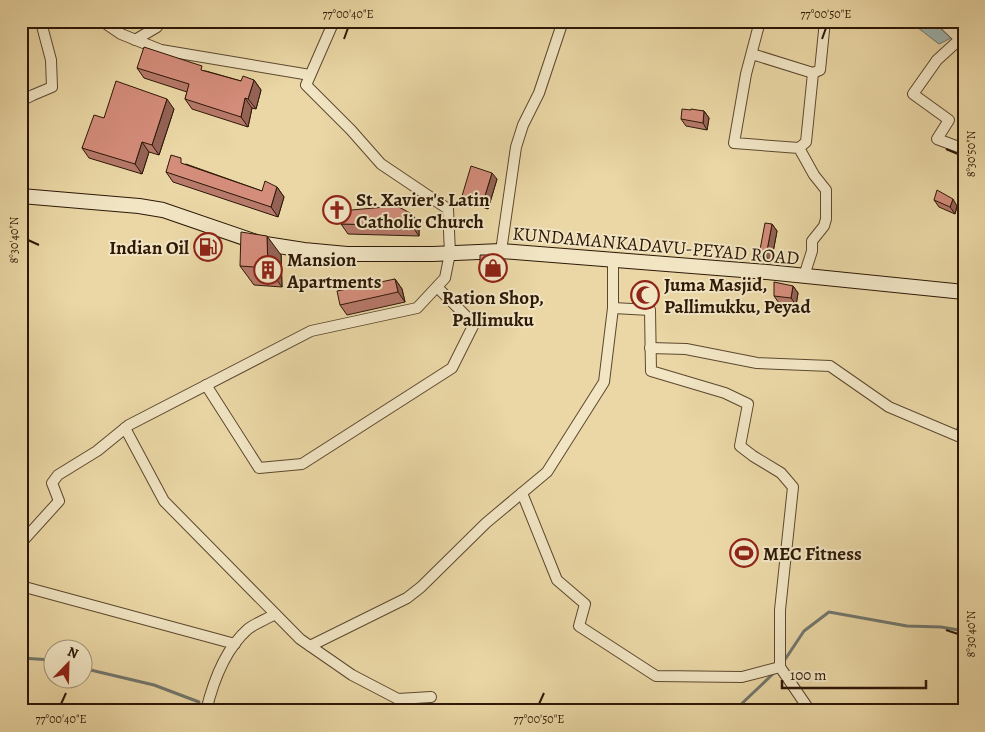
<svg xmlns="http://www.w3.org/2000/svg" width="985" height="732" font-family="Alegreya,serif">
  <rect width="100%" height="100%" fill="#ead7a5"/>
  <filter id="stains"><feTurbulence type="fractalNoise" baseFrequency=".004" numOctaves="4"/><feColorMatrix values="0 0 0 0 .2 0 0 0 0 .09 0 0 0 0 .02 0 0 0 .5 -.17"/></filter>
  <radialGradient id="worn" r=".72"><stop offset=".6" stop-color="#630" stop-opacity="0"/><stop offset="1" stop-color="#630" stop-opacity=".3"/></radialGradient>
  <polygon fill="#9eb6b3" stroke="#71776e" points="909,21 932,21 953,37 939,44"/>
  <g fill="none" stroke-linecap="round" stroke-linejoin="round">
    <g stroke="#71776e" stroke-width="3">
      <polyline points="21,658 52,660"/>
      <polyline points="784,661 804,631 829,612 907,626 941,627 964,631"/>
      <polyline points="82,668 154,685 199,702"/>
      <polyline points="215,711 216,708 239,707 270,711"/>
      <polyline points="734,711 775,672"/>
    </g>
    <defs>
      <g id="street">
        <polyline points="102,21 121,34 161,50 310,75"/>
        <polyline points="760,21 746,74 734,143 799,148 814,175 826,190 826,219 824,226 812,241 812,251 804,276"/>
        <polyline points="941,21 960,39 937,60 913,94 949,120 937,139 964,149"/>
        <polyline points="135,40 157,27 161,21"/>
        <polyline points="752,54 813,73"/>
        <polyline points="21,101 33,95 52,87 51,60 42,26 43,21"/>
        <polyline points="799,148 806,142 813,73 820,70 825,21"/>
        <polyline points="501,251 516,147 523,125 539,93 563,21"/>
        <polyline points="613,308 650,310 651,371 725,393 748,404 740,446 753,456 781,473 793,487 780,610 780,667 810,711"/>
        <polyline points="650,348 686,349 757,363 830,366 889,407 960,437 964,425"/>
        <polyline points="206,385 259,468 302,464 452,368 474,324 437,287"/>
        <polyline points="125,428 164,501 300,639 352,675 398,699 431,697"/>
        <polyline points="522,493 557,580 585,604 579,626 656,676 742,677 780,667"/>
        <polyline points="21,543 59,501 52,483 58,475 97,451 129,425 311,331 417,308 445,278 450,253 448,209 381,164 351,130 306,85 334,21"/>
        <polyline points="21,586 235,644"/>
        <polyline points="310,646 407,598 421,587 486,523 547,472 604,382 613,308 613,259"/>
        <path d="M206 711C213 682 225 649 248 629 256 623 267 619 275 614"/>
      </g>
      <polyline id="secondary" points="21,196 139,206 163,210 259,243 304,250 347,254 433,254 501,251 767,272 964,292"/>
    </defs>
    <use href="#street" stroke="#5c482e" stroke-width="12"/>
    <use href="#secondary" stroke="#2d1806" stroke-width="16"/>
    <use href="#street" stroke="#f1e5c4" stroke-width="10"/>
    <use href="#secondary" stroke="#f1e5c4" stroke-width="14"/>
  </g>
  <g fill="#b6796a" stroke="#2d1806">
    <polygon points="137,68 206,71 241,81 254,80 261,90 256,109 252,108 248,127 192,109 185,99 187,92 144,78"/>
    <polygon points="174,109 159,155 149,152 142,174 89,158 82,148 104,118"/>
    <polygon points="691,110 704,111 709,118 707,130 686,126 681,119"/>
    <polygon points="186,164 262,191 277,187 284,197 278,217 173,182 166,172"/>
    <polygon points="497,179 488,209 467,202 462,196"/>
    <polygon points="934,200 957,206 955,214 939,207"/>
    <polygon points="341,224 419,224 419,236 348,234"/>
    <polygon points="772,224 777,231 771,263 764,262 759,255"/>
    <polygon points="281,255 282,287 254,285 240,266"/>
    <polygon points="496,255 501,261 503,279 484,275 480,268"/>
    <polygon points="395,279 402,289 405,302 347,315 340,305"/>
    <polygon points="793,286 798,293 796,305 779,303 774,296"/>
  </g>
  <g fill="#946356" stroke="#2d1806">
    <polygon points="254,80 261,90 256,109 248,99"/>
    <polygon points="245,98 252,108 248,127 241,117"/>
    <polygon points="167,99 174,109 159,155 152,145"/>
    <polygon points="704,111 709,118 707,130 703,123"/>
    <polygon points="142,142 149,152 142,174 135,164"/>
    <polygon points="492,173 497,179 488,209 483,202"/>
    <polygon points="277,187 284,197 278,217 271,207"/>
    <polygon points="953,199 957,206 955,214 950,207"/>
    <polygon points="412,214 419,224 419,236 412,226"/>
    <polygon points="772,224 777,231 771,263 766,256"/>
    <polygon points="267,236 281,255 282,287 268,268"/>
    <polygon points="496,255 501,261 503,279 498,273"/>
    <polygon points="395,279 402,289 405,302 398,292"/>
    <polygon points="793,286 798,293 796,305 791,298"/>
  </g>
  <g fill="#d48d7b" stroke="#2d1806">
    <polygon points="144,47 202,66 201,70 241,81 243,76 254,80 248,99 245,98 241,117 185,99 189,84 137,68"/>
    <polygon points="116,81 167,99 152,145 142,142 135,164 82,148 94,115 104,118"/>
    <polygon points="682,109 691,110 691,109 704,111 703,123 681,119"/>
    <polygon points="171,155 181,158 181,163 262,191 265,181 277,187 271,207 166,172"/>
    <polygon points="471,166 492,173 483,202 462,196"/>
    <polygon points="937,190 953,199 950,207 934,200"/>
    <polygon points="397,206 412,214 412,226 341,224 340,211"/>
    <polygon points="765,223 772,224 766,256 759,255"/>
    <polygon points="241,232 267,236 268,268 240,266"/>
    <polygon points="480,255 496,255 498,273 480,268"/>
    <polygon points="395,279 398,292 340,305 337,291"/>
    <polygon points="774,282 793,286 791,298 774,296"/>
  </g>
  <path fill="none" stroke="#2d1806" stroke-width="2" d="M344 39 348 28M822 39 826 28M946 149 958 154M28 240 39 245M946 630 958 634M61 704 66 693M539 704 544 693"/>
  <defs>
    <symbol id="church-ring" viewBox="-11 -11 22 22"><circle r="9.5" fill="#f1e5c4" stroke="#8f2418" stroke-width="1.5"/><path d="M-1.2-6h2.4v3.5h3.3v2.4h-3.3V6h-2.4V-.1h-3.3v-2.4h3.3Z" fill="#8f2418"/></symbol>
    <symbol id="fuel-ring" viewBox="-11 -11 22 22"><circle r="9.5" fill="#f1e5c4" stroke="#8f2418" stroke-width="1.5"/><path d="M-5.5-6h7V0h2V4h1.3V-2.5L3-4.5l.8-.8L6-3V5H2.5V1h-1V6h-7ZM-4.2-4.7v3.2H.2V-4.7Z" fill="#8f2418"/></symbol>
    <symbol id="shop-ring" viewBox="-11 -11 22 22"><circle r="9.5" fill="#f1e5c4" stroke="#8f2418" stroke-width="1.5"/><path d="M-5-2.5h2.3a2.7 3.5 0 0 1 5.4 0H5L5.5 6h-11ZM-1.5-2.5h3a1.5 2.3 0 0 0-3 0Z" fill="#8f2418"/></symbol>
    <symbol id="building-ring" viewBox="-11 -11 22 22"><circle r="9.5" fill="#f1e5c4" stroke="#8f2418" stroke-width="1.5"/><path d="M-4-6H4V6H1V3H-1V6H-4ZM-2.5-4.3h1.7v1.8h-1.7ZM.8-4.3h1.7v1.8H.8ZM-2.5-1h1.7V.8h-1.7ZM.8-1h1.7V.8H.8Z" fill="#8f2418"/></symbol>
    <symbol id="mosque-ring" viewBox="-11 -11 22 22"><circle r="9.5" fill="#f1e5c4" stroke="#8f2418" stroke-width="1.5"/><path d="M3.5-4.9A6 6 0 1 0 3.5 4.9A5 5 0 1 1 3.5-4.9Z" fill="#8f2418"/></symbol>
    <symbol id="stadium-ring" viewBox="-11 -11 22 22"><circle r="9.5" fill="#f1e5c4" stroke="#8f2418" stroke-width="1.5"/><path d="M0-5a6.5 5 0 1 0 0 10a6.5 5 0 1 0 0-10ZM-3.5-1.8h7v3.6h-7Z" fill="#8f2418"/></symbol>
  </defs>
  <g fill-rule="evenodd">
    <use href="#church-ring" x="321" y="194" width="32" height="32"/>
    <use href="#fuel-ring" x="192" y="231" width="32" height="32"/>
    <use href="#shop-ring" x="477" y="252" width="32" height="32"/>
    <use href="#building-ring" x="252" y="254" width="32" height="32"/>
    <use href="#mosque-ring" x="629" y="279" width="32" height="32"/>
    <use href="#stadium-ring" x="728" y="537" width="32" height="32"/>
  </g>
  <g text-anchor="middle" stroke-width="4" stroke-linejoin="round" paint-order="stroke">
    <g font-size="19" font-weight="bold" fill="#2d1806" stroke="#f1e5c4" text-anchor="start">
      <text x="356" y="206">St. Xavier's Latin<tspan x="356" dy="22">Catholic Church</tspan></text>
      <text x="189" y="254" text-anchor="end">Indian Oil</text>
      <text x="287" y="266">Mansion<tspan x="287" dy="22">Apartments</tspan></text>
      <text x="664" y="291">Juma Masjid,<tspan x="664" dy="22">Pallimukku, Peyad</tspan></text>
      <text x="493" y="304" text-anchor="middle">Ration Shop,<tspan x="493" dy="22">Pallimuku</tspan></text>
      <text x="763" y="560">MEC Fitness</text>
    </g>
    <g font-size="19" fill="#2d1806" stroke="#f1e5c4">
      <text transform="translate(656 245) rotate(5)" y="7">KUNDAMANKADAVU-PEYAD ROAD</text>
    </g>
  </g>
  <rect width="985" height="732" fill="none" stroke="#ead7a5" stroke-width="55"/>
  <g transform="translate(68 664) rotate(23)"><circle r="24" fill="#f1e5c4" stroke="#a39378"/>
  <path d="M0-4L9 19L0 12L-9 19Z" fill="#8f2418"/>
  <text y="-8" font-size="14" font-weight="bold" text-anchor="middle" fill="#2d1806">N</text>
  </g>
  <path d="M782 680v8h144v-8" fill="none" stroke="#2d1806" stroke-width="2.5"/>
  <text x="790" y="680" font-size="15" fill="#2d1806" stroke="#f1e5c4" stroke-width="4" paint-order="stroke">100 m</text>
  <rect x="28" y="28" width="930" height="676" fill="none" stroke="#2d1806" stroke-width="2"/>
  <g font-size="12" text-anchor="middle" fill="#2d1806">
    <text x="348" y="18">77°00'40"E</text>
    <text x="826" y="18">77°00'50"E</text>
    <text transform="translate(971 154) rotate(-90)" y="4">8°30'50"N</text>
    <text transform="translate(14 240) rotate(-90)" y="4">8°30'40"N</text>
    <text transform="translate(971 634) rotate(-90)" y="4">8°30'40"N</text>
    <text x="61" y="723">77°00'40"E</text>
    <text x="539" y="723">77°00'50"E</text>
  </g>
  <rect width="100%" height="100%" filter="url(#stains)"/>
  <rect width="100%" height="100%" fill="url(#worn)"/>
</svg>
